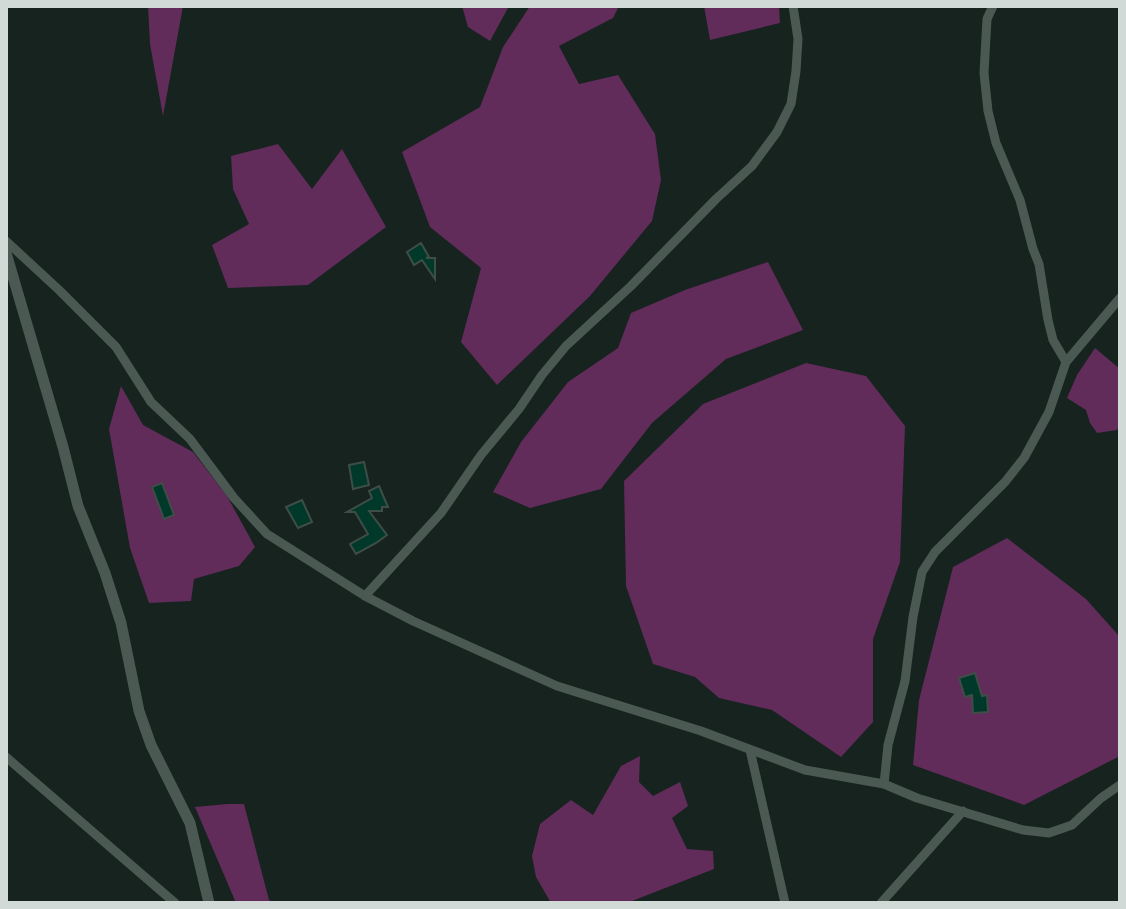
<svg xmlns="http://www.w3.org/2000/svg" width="1126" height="909" font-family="'PT Sans Narrow',sans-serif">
  <rect width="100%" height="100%" fill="#16231e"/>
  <g fill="#612b5a">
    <polygon points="148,6 183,6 163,116 150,44"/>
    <polygon points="462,6 509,6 490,41 468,27"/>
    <polygon points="530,6 619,6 613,18 559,46 579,84 618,75 655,134 661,180 652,221 590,296 497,385 461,342 481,268 430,227 402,152 480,107 503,47"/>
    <polygon points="704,6 779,6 780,23 710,40"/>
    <polygon points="278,144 312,189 342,149 386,227 308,285 228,288 212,245 249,224 233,189 231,156"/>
    <polygon points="768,262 803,330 726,359 652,423 601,489 530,508 493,492 521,442 568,382 618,348 631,313 685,290"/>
    <polygon points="1095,348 1120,369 1120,426 1117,430 1097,433 1090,423 1086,410 1067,398 1077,375"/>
    <polygon points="806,363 866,376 905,426 900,562 873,639 873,722 841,757 772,710 719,698 695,677 653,664 626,586 624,481 703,404"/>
    <polygon points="121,386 143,425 193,452 227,496 255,547 239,566 194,579 191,601 149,603 130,548 109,429"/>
    <polygon points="1007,538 1086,599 1120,637 1120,756 1024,805 913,765 919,700 953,567"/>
    <polygon points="640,756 639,782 653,796 680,782 688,806 672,818 687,849 713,851 714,869 627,903 551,903 536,877 532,856 540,824 571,800 593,815 621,766"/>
    <polygon points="227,804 244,804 269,900 276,903 236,903 195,807"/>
  </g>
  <g fill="#003929" stroke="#3f4d47" stroke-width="2">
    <polygon points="421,243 429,257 426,258 435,258 435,279 422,260 414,265 407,252"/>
    <polygon points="364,462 369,485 353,489 349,465"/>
    <polygon points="162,483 174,515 164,519 152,487"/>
    <polygon points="379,486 388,507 382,507 382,511 369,511 387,535 376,543 356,554 350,544 368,534 355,512 347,512 372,498 369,491"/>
    <polygon points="302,500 312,522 298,528 286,507"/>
    <polygon points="975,673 982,696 987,695 988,712 973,713 972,695 965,697 959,678"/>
  </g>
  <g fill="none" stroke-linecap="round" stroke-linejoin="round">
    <g stroke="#4b5953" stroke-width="9">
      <polyline points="993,6 987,19 984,73 988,111 996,143 1020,200 1033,249 1039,264 1048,320 1053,340 1066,362"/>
      <polyline points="6,241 59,290 116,347 151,402 190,439 234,498 267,534 365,596 413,621 557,686 701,731 805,770 884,784 917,798 1023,830 1049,833 1072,825 1101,798 1120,785"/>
      <polyline points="365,596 441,513 481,455 519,409 542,375 566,346 631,286 716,199 752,166 777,132 791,104 796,71 798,39 793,6"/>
      <polyline points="750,750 785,903"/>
      <polyline points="6,757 175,903"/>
      <polyline points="884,784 888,745 905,681 913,617 922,572 935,552 1005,482 1024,458 1049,412 1066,362 1120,298"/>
      <polyline points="881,903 963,811"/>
    </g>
    <polyline stroke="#4b5953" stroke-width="11" points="6,253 63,447 78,506 105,573 121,623 139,711 151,745 190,823 209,903"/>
  </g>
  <rect width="1126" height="909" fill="none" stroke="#d1dad6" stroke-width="16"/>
</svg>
